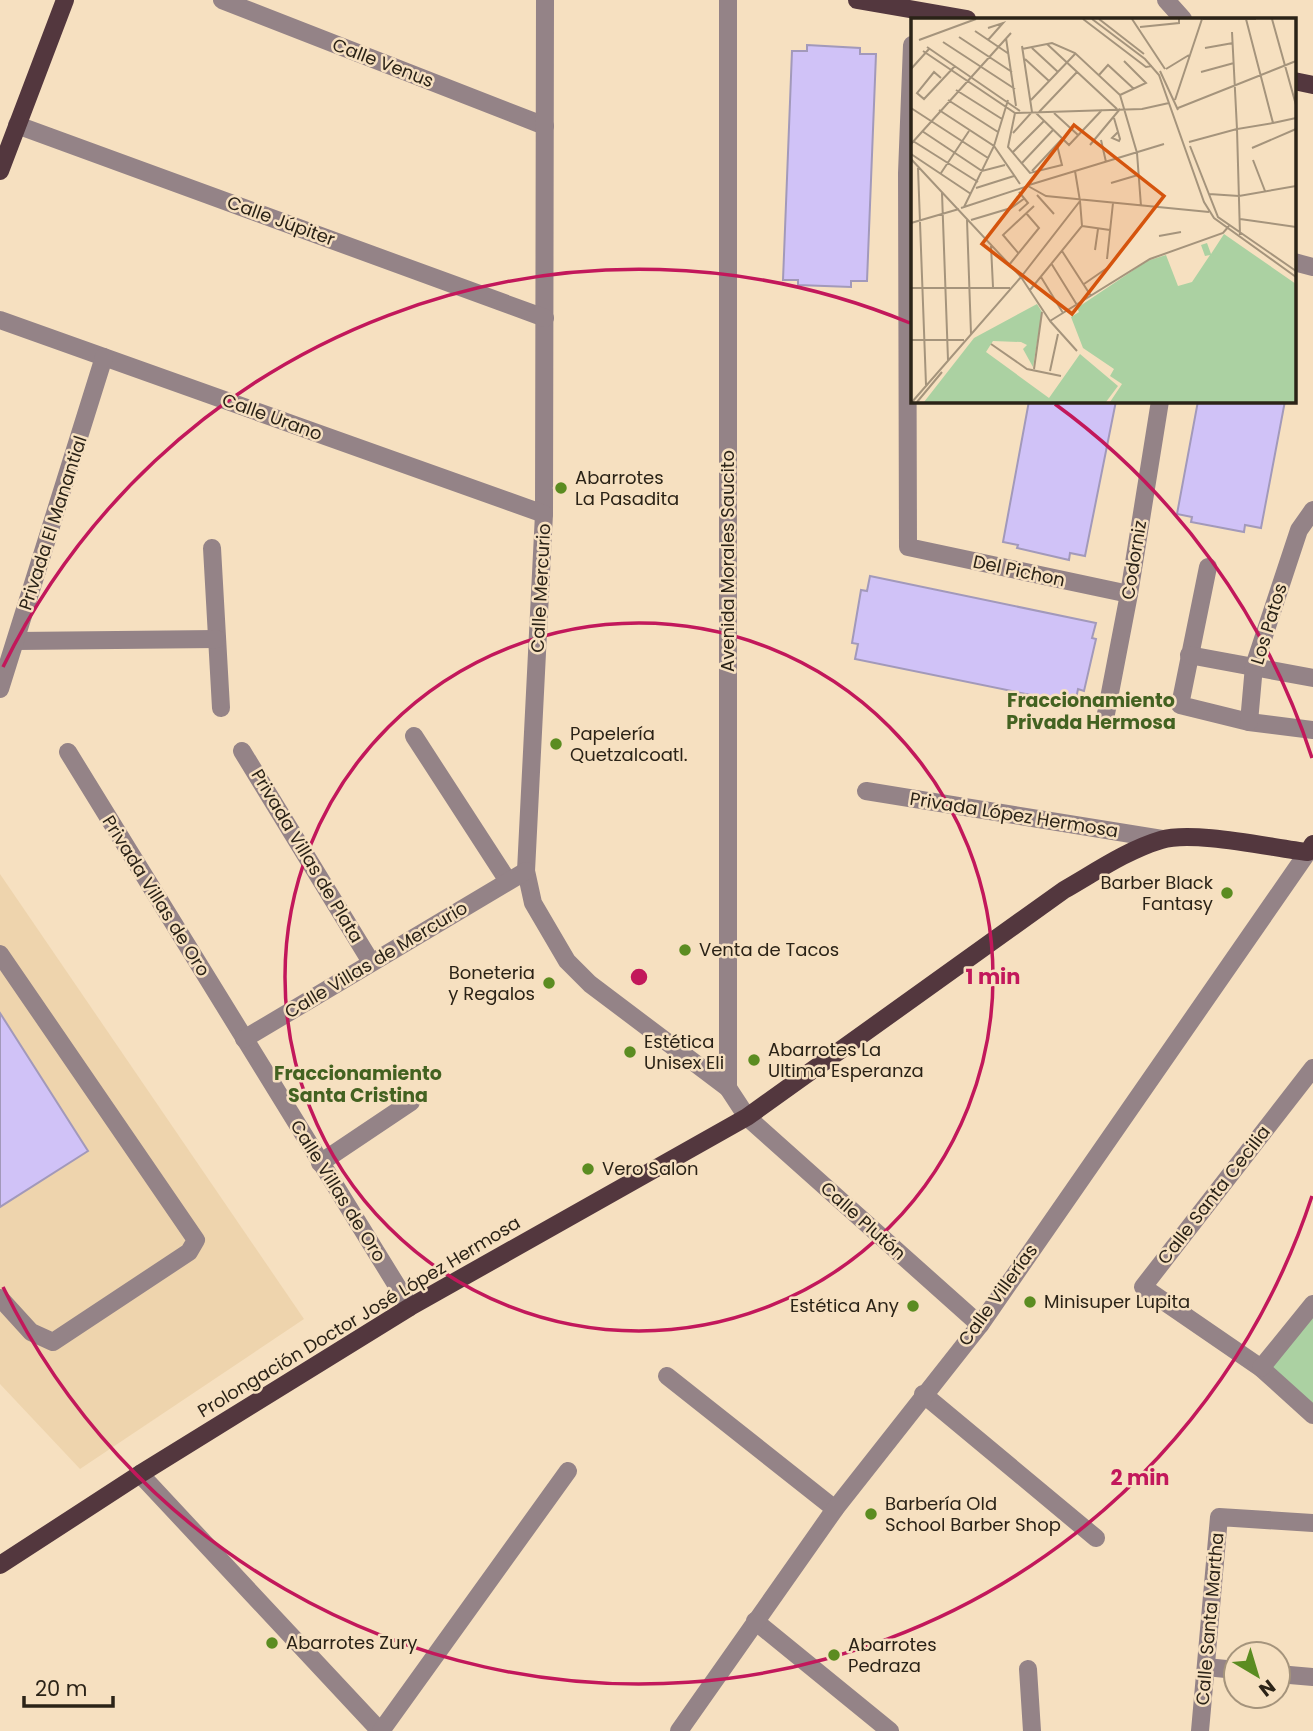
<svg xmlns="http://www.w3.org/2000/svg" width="1313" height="1731" font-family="Poppins,sans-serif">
  <rect width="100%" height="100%" fill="#f6e0c0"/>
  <polygon fill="#eed4ad" points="0,874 304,1319 80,1469 0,1384"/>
  <polygon fill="#abd1a2" points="1313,1311 1313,1408 1268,1367"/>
  <g fill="#d0c2f7" stroke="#a299ba" stroke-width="2">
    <polygon points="807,45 860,48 860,54 876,54 867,281 851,281 851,287 798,285 798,280 783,280 792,51 807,51"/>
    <polygon points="1029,401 1116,401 1085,556 1070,553 1069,560 1017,548 1018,545 1003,542"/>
    <polygon points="1198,401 1285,401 1261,528 1245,525 1244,532 1191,522 1192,517 1177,514"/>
    <polygon points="870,576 1096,623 1092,638 1096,639 1084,691 1078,689 1075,704 855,659 858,644 852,643 861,590 867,591"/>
    <polygon points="0,1013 88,1151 0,1207"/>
  </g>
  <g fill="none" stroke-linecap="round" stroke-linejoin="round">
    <g stroke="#948387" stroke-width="18">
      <polyline points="222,0 545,126"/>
      <polyline points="545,0 544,514 526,871 533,903 567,961 590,984 728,1088"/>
      <polyline points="728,0 728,1088 747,1117 980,1325"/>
      <polyline points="1166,0 1183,19"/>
      <polyline points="912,45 907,173 908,547 1129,594"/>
      <polyline points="17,125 545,318"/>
      <polyline points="1294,262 1313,267"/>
      <polyline points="0,320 544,514"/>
      <polyline points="212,548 221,708"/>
      <polyline points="1208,567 1180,705 1249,722 1313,730"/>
      <polyline points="16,641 217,639"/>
      <polyline points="1189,655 1313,678"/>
      <polyline points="0,689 104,357"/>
      <polyline points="1105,719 1129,594 1160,401"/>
      <polyline points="1249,722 1254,666 1299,530 1313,510"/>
      <polyline points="414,736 508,881"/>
      <polyline points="242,751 371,962"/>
      <polyline points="68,752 410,1307"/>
      <polyline points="866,791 1162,839"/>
      <polyline points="0,954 196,1240 189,1252 53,1342 31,1332 0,1298"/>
      <polyline points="244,1039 526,871"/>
      <polyline points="1313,1068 1143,1287 1261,1368 1313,1415"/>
      <polyline points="320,1163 411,1102"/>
      <polyline points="1261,1368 1313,1304"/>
      <polyline points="667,1376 835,1509"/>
      <polyline points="923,1394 1096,1538"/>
      <polyline points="140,1474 380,1731"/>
      <polyline points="755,1621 890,1731"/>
      <polyline points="1206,1667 1236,1670"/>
      <polyline points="1028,1669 1032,1731"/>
      <polyline points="1278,1674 1313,1677"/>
      <polyline points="381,1731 568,1471"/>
      <polyline points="679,1731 835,1509 980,1325 1308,852"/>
      <polyline points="1200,1731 1219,1517 1313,1523"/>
    </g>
    <g stroke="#53373e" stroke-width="18">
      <polyline points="857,0 967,19"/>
      <polyline points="1294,81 1313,85"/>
      <polyline points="0,171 65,0"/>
      <path d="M0 1565 140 1474 410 1307 747 1117 1064 890C1094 873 1127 850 1161 840 1193 830 1272 848 1308 852L1313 844"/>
    </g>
  </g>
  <g fill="none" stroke="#c2185b" stroke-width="3.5">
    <circle cx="639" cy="977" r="354"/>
    <path d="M1312 1196A708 708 0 0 1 3 1287M3 667A708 708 0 0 1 910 323M1055 404A708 708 0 0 1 1312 758"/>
  </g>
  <g fill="#5b8c21" stroke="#f6e0c0" stroke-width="2.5">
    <circle cx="561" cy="488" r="7"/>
    <circle cx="556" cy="744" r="7"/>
    <circle cx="1227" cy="893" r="7"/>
    <circle cx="685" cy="950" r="7"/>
    <circle cx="549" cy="983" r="7"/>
    <circle cx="630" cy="1052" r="7"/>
    <circle cx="754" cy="1060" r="7"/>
    <circle cx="588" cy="1169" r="7"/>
    <circle cx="1030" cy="1302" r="7"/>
    <circle cx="913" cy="1306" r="7"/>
    <circle cx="871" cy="1514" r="7"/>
    <circle cx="272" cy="1643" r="7"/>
    <circle cx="834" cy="1655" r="7"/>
  </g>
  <g text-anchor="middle" stroke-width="5" stroke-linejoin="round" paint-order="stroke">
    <g font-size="18" fill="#2b2317" stroke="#f6e0c0">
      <text transform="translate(383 63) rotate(21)" y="6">Calle Venus</text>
      <text transform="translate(281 221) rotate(20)" y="6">Calle Júpiter</text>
      <text transform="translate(272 417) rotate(20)" y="6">Calle Urano</text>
      <text transform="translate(53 523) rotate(-72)" y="6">Privada El Manantial</text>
      <text transform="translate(1134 560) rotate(-81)" y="6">Codorniz</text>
      <text transform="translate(728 561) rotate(-90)" y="6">Avenida Morales Saucito</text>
      <text transform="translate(1019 571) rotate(12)" y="6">Del Pichon</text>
      <text transform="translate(541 588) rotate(-87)" y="6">Calle Mercurio</text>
      <text transform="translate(1269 624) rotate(-73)" y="6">Los Patos</text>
      <text transform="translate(1014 815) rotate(9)" y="6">Privada López Hermosa</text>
      <text transform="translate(307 856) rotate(59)" y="6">Privada Villas de Plata</text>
      <text transform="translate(156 896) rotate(58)" y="6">Privada Villas de Oro</text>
      <text transform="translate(376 960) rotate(-31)" y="6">Calle Villas de Mercurio</text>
      <text transform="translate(338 1191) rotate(58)" y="6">Calle Villas de Oro</text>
      <text transform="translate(1214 1195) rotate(-52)" y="6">Calle Santa Cecilia</text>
      <text transform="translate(863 1221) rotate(42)" y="6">Calle Plutón</text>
      <text transform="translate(998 1295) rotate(-54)" y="6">Calle Villerías</text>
      <text transform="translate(359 1317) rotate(-31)" y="6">Prolongación Doctor José López Hermosa</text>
      <text transform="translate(1210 1619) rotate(-85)" y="6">Calle Santa Martha</text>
    </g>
    <g font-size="18" fill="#2b2317" stroke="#f6e0c0" text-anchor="start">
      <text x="575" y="484">Abarrotes<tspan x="575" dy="21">La Pasadita</tspan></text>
      <text x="570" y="740">Papelería<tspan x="570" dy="21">Quetzalcoatl.</tspan></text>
      <text x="1213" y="889" text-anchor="end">Barber Black<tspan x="1213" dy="21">Fantasy</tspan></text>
      <text x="699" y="956">Venta de Tacos</text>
      <text x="535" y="979" text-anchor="end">Boneteria<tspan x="535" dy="21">y Regalos</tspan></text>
      <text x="644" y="1048">Estética<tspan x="644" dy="21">Unisex Eli</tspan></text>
      <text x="768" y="1056">Abarrotes La<tspan x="768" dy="21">Ultima Esperanza</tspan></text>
      <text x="602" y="1175">Vero Salon</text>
      <text x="1044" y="1308">Minisuper Lupita</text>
      <text x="899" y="1312" text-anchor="end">Estética Any</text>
      <text x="885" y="1510">Barbería Old<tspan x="885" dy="21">School Barber Shop</tspan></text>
      <text x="286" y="1649">Abarrotes Zury</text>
      <text x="848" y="1651">Abarrotes<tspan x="848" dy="21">Pedraza</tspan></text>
    </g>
    <g font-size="19" font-weight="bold" fill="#436221" stroke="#f6e0c0">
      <text x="1091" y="707">Fraccionamiento<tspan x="1091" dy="22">Privada Hermosa</tspan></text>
      <text x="358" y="1080">Fraccionamiento<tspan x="358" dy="22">Santa Cristina</tspan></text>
    </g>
  </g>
  <g transform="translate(911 18)">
    <rect width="385" height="385" fill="#f6e0c0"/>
    <path d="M313 216 385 266V384H199L211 366 199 358 203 351 172 330 160 299 168 294 166 290 236 243 255 237 267 268 281 264 299 237 294 238 290 227 296 225 300 236ZM126 286 131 294 122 349 112 331 116 327 110 324 82 323 75 334 138 380 169 336 207 368 195 384H13L63 320Z" fill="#abd1a2"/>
    <path fill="none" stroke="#a5947c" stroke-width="2" d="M172 1 235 49 241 48M181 1 234 41 248 57 293 184 303 200 385 259M188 1 233 36M221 1 254 51M292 1H345M361 1 385 87M229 9 268 5V1M64 13 98 36M48 19 101 54M95 20 105 88M8 22 65 1M77 22 92 5 77 10M32 24 104 71M136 26 206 91M16 29 109 93M121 30 147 54M294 30 322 25M111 31 141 25 164 35 209 77 226 135 230 188M12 33 104 95 231 91 258 85M114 41 138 63M0 51 18 31M255 51 278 37M249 53 267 92M290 54 323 45M188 57 197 47 223 71M30 60 23 54 6 75 13 81 44 48M45 72 91 101M209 77 235 65 213 43M37 82 87 114M120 82 164 36M264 82 291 1M0 90 77 140M267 90 385 43M28 92 83 128 109 166M124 94 158 127 191 92M128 94 166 54M104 95 97 129 119 155 151 147 146 127M143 95 167 117M203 100 209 121 208 123 201 120 207 114M362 105 385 100M11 113 71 153 94 147M102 115 121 94 111 28M190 122 195 144M2 123 67 164M278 124 326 111 321 14M0 126 100 15M179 127 209 91M279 128 307 199 385 253M341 130 385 111M101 135 133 103M0 136 60 176M0 141 110 259 139 303 239 241 312 215 318 208M342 142 354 173M110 146 142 112M7 150 15 367M121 153 151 121M30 155 58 113M200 165 227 157M118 167 253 126M65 170 103 158M108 174 117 185 108 193M31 175 37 342M298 176 328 178 385 168M126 177 143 196M53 189 83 128 97 82M50 190 117 168 135 178 298 194M329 201 385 209M56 202 60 316M60 202 100 190 114 180M0 205 48 191M171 208 199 212M329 217 326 111 362 105 335 1M248 218 270 214M80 228 82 269M184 232 187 211M151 233 180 278M108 236 92 217 123 188M196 241 202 185M140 245 166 287M98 247 128 210 115 195M110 259 169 183 164 153M130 259 152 295M173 266 199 248M0 270H99M119 272 171 208 169 183M139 303 166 333M0 322H53M80 326 116 351 150 358M123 351 131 294M139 353 147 316M1 384 110 259M6 384 31 354"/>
    <path fill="#d5540d" fill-opacity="0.15" stroke="#d5540d" stroke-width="3.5" d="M163 107 253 178 161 296 71 226Z"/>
    <rect width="385" height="385" fill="none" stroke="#2b2317" stroke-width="3.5"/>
  </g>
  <circle cx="639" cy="977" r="10" fill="#c2185b" stroke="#f6e0c0" stroke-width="3.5"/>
  <g font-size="21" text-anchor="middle" font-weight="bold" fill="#c2185b" stroke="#f6e0c0" stroke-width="5" stroke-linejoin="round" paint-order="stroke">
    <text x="993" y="984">1 min</text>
    <text x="1140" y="1485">2 min</text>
  </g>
  <g transform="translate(1257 1675) rotate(142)"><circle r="33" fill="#f6e0c0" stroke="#a5947c" stroke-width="2"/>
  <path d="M0-5L12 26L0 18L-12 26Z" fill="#5b8c21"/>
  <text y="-10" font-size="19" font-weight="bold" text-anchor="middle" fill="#2b2317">N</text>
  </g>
  <path d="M24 1696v10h89v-10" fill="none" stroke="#2b2317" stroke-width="3.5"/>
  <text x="35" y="1696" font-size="21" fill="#2b2317" stroke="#f6e0c0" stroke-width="5" paint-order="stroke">20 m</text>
</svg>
